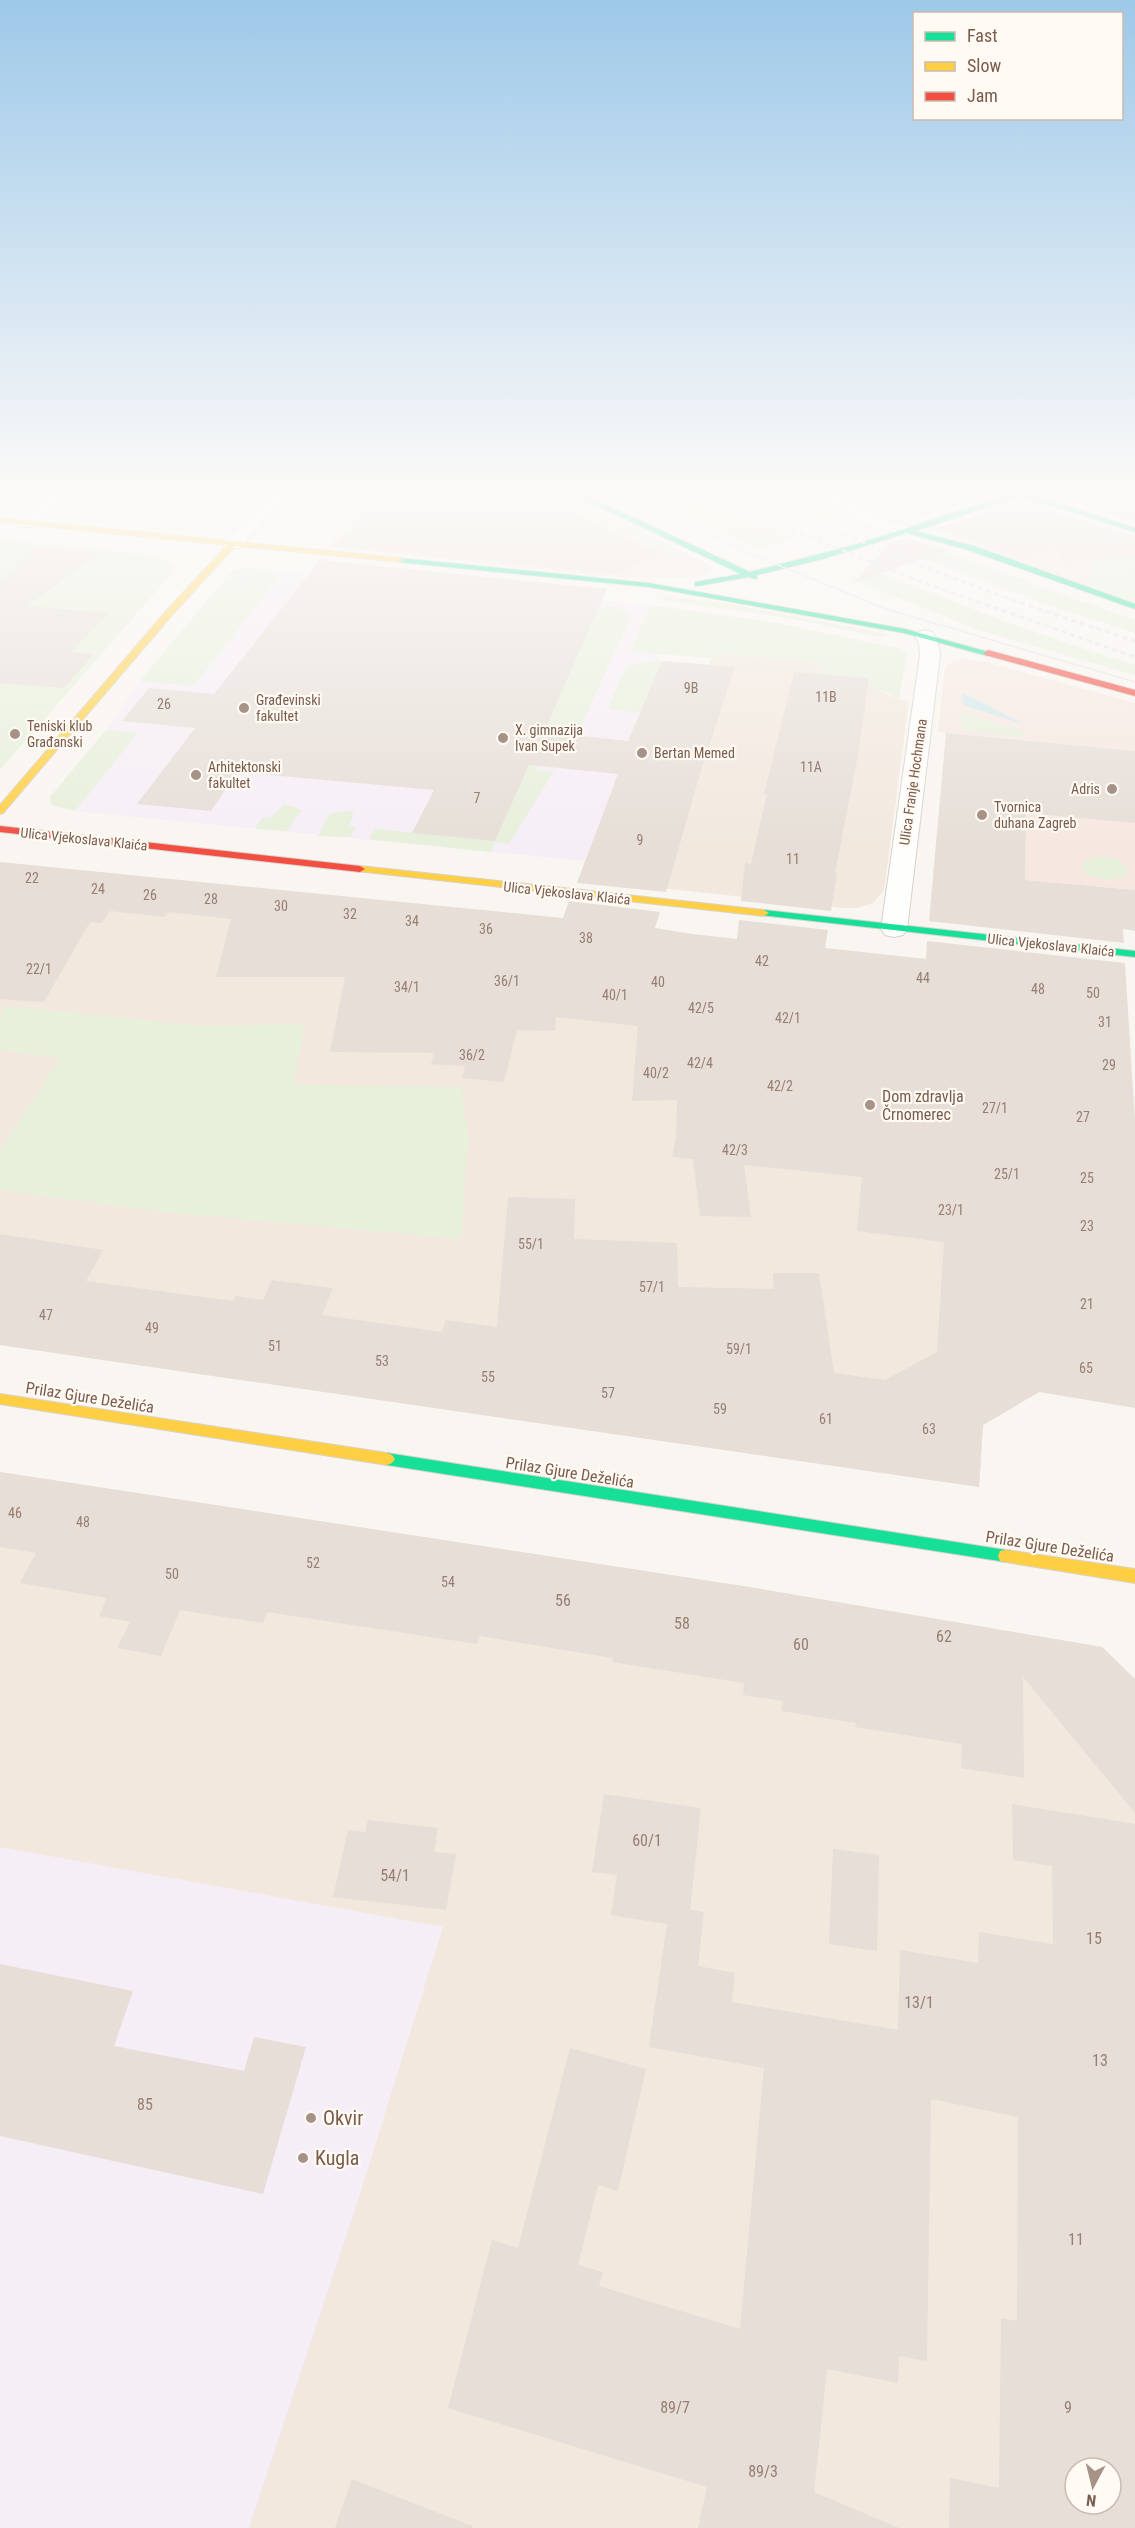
<svg xmlns="http://www.w3.org/2000/svg" width="1135" height="2528" font-family="'Roboto Condensed',sans-serif">
  <rect width="100%" height="100%" fill="#f9f5f0"/>
  <g fill="#f2e8de" fill-rule="evenodd">
    <polygon points="436,493 562,493 710,565 713,571 706,575 691,578 613,577 329,547 351,511 429,519"/>
    <polygon points="834,493 910,493 927,508 886,522"/>
    <polygon points="1019,505 1043,507 1083,545 1093,562 1089,589 955,539 947,535 945,531"/>
    <polygon points="713,653 824,662 821,674 869,678 879,690 899,700 909,701 884,890 873,903 857,908 843,908 579,879 589,849 605,851 601,818 648,694 669,673 655,671 661,661 709,665"/>
    <polygon points="0,862 1135,1122 1039,1392 983,1425 979,1487 0,1345"/>
    <path d="M0 1472 749 1587 1102 1647 1135 1679V2528H0ZM1075 2468H1111V2504H1075Z"/>
  </g>
  <polygon fill="#f6e8e1" points="963,659 982,661 1135,703 1135,890 1025,880 1027,741 938,732 945,667 954,661"/>
  <g fill="#f6eef6">
    <polygon points="71,493 250,493 219,521 59,503"/>
    <polygon points="247,568 650,605 632,652 655,654 661,661 656,671 670,673 648,694 602,817 606,851 589,850 585,861 75,811 51,805 50,797 106,730 140,681 225,579 233,571"/>
    <polygon points="0,1847 443,1927 355,2210 249,2528 0,2528"/>
  </g>
  <g fill="#e7f0db">
    <polygon points="547,493 562,493 688,554 678,558"/>
    <polygon points="636,493 688,493 793,537 759,549"/>
    <polygon points="765,493 803,493 853,523 840,519 830,523"/>
    <polygon points="65,516 198,529 200,530 197,533 51,518"/>
    <polygon points="0,539 157,556 174,564 173,572 0,770"/>
    <polygon points="1135,546 1135,604 1089,589 1093,562 1086,551"/>
    <polygon points="939,550 1029,581 1025,583 1040,588 1045,587 1083,603 1086,602 1135,620 1135,633 1063,610 922,558"/>
    <path d="M247 568C259 569 270 569 279 577L193 686 140 681 225 579 233 571Z"/>
    <path d="M882 573C965 607 1049 639 1135 665V675L978 630 854 580 858 578 862 580Z"/>
    <polygon points="661,596 725,603 892,635 876,636 794,619 665,600"/>
    <polygon points="650,605 777,623 901,649 907,655 899,700 886,692 868,688 869,678 821,674 824,662 713,653 711,658 631,652"/>
    <polygon points="606,606 616,607 632,614 577,735 544,732 599,607"/>
    <polygon points="661,661 656,671 670,673 661,695 648,694 641,713 610,709 609,706 626,668 633,664"/>
    <polygon points="961,712 1020,731 1026,736 1022,737 962,730"/>
    <polygon points="106,730 138,733 75,811 51,805 50,797"/>
    <polygon points="529,765 537,766 536,770 554,771 509,844 495,842 491,852 369,839 374,829 495,841"/>
    <polygon points="284,804 302,810 287,831 257,829 255,828 263,817 271,818"/>
    <polygon points="354,811 349,826 356,827 350,837 318,836 330,813"/>
    <path d="M1101 856 1116 859 1126 866 1128 873C1115 884 1092 881 1082 868L1084 861Z"/>
    <polygon points="6,1006 203,1026 305,1024 293,1085 461,1087 468,1136 461,1239 165,1212 0,1190 0,1151 60,1058 0,1050 0,1015"/>
  </g>
  <polygon fill="#d0e8ea" points="963,693 1026,725 963,705"/>
  <g fill="#e6ded7" fill-rule="evenodd">
    <polygon points="388,493 530,493 658,552 619,574 332,546"/>
    <polygon points="934,493 996,493 910,520"/>
    <polygon points="1097,493 1135,493 1135,522 1070,501"/>
    <polygon points="1020,501 1135,537 1135,557 1065,562 1054,549 1025,559 979,542 932,530"/>
    <polygon points="905,538 949,550 853,583 889,543"/>
    <polygon points="34,547 98,554 27,606 108,613 71,652 94,654 64,688 0,683 0,580"/>
    <polygon points="320,560 607,589 544,732 628,741 662,661 735,667 700,774 666,892 577,883 618,774 529,765 495,841 412,833 434,790 238,772 211,811 137,804 195,728 122,721 149,688 214,694"/>
    <polygon points="794,672 869,678 858,755 835,873 837,873 831,911 741,901 745,863 751,864 767,794 764,794"/>
    <polygon points="946,733 1135,751 1135,823 1026,813 1025,880 1135,890 1135,931 1123,929 1124,943 929,921"/>
    <polygon points="0,862 563,918 569,901 660,912 655,928 692,934 737,939 739,920 828,930 825,948 926,959 927,941 1125,963 1135,1121 1135,1408 1039,1392 983,1425 979,1487 0,1345 0,1234 103,1250 86,1281 233,1301 236,1296 263,1300 272,1280 333,1288 322,1315 442,1332 446,1320 497,1327 508,1197 575,1199 574,1239 677,1243 678,1287 774,1289 773,1273 819,1273 834,1373 885,1380 937,1352 944,1242 857,1231 862,1177 744,1165 751,1217 700,1216 693,1159 672,1157 676,1137 677,1100 632,1101 638,1026 556,1017 555,1031 517,1030 504,1082 462,1078 465,1066 431,1064 434,1053 330,1052 345,977 216,977 231,919 168,912 165,917 110,911 102,923 90,922 44,1002 0,999"/>
    <polygon points="0,1472 749,1587 1102,1647 1135,1679 1135,1813 1023,1677 1024,1778 961,1768 962,1744 855,1727 856,1723 781,1711 783,1701 743,1695 744,1683 612,1662 613,1658 480,1636 477,1644 267,1612 263,1623 180,1610 161,1656 117,1648 130,1622 99,1616 107,1598 20,1583 36,1553 0,1547"/>
    <path d="M604 1794 701 1808 690 1910 704 1912 698 1966 735 1973 732 2002 898 2030 900 1950 978 1963 979 1932 1053 1944 1052 1866 1013 1860 1012 1804 1135 1824V2528H949L950 2478 999 2488 1001 2318 1017 2321 1018 2117 931 2099 927 2361 899 2356 898 2383 827 2369 814 2492 899 2528H698L707 2487 448 2408 492 2240 518 2248 570 2048 646 2069 618 2191 598 2185 578 2265 603 2272 599 2286 740 2329 764 2068 649 2047 667 1924 611 1915 617 1875 592 1872ZM1075 2468H1111V2504H1075Z"/>
    <polygon points="368,1820 438,1828 434,1852 456,1854 446,1910 333,1897 348,1830 365,1832"/>
    <polygon points="833,1849 879,1855 877,1951 829,1944"/>
    <polygon points="0,1964 133,1991 114,2046 244,2071 254,2037 306,2047 263,2194 0,2136"/>
    <polygon points="352,2479 472,2526 472,2528 335,2528"/>
  </g>
  <g fill="none" stroke-linecap="round" stroke-linejoin="round">
    <defs>
      <g id="street">
        <polygon points="53,493 73,493 32,527 20,527 17,523 20,519"/>
        <polygon points="275,493 294,493 239,548 225,548 223,544 225,540"/>
        <polygon points="814,493 836,493 877,517 910,526 913,530 910,534 904,535 865,525"/>
        <path d="M925 630 932 632C938 639 939 646 940 655L907 929 903 935 894 937 885 935 881 929 920 655 919 644 915 636 918 632Z"/>
      </g>
      <g id="fast">
        <polygon points="571,493 581,493 750,572 858,544 1014,493 1027,493 1135,528 1135,532 1021,496 915,531 974,546 1135,604 1135,609 968,550 907,533 823,559 757,575 757,579 748,577 698,586 695,586 695,582 741,574"/>
        <polygon points="400,558 649,583 905,629 992,653 988,656 904,633 649,587 397,562 396,560"/>
        <polygon points="764,910 1135,951 1135,957 760,915 759,913"/>
        <polygon points="387,1453 1006,1550 1012,1551 1014,1556 1012,1561 1006,1562 387,1465 382,1463 379,1459 382,1455"/>
      </g>
      <g id="slow">
        <polygon points="0,518 400,558 404,560 400,562 235,546 173,614 3,813 0,814 0,805 167,610 227,545 0,522"/>
        <polygon points="360,866 764,910 769,913 764,916 356,871 355,869"/>
        <polygon points="0,1394 387,1453 392,1455 395,1459 392,1463 387,1465 0,1404"/>
        <polygon points="1006,1550 1135,1569 1135,1583 1006,1562 1000,1561 998,1556 1000,1551"/>
      </g>
      <g id="jam">
        <polygon points="988,650 1135,690 1135,696 985,655 984,653"/>
        <polygon points="0,826 360,866 365,869 360,872 0,832"/>
      </g>
    </defs>
    <use href="#street" stroke="#d7d1cb" stroke-width="2"/>
    <use href="#fast" stroke="#d9d2cb" stroke-width="2"/>
    <use href="#slow" stroke="#d9d2cb" stroke-width="2"/>
    <use href="#jam" stroke="#d9d2cb" stroke-width="2"/>
    <use href="#street" fill="#fefefd" fill-rule="evenodd"/>
    <use href="#fast" fill="#16e098" fill-rule="evenodd"/>
    <use href="#slow" fill="#ffcf43" fill-rule="evenodd"/>
    <use href="#jam" fill="#f24e42" fill-rule="evenodd"/>
    <polyline stroke="#e6e3e7" stroke-width="1.5" points="620,493 751,554 886,609 1135,682"/>
    <g stroke="#e6e3e7" stroke-width="3" stroke-dasharray="5 4" stroke-linecap="butt">
      <polyline points="700,493 916,580 1135,657"/>
      <path d="M754 493C877 553 1005 599 1135 641"/>
    </g>
  </g>
  <linearGradient id="sky" x2="0" y2="1"><stop stop-color="#9ec9e9"/><stop offset="0.58" stop-color="#fcfaf8"/><stop offset="1" stop-color="#fcfaf8" stop-opacity="0"/></linearGradient>
  <rect width="1135" height="847" fill="url(#sky)"/>
  <g fill="#a69286" stroke="#fffaf3" stroke-width="2">
    <circle cx="244" cy="708" r="6"/>
    <circle cx="15" cy="734" r="6"/>
    <circle cx="503" cy="738" r="6"/>
    <circle cx="642" cy="753" r="6"/>
    <circle cx="196" cy="775" r="6"/>
    <circle cx="1112" cy="789" r="6"/>
    <circle cx="982" cy="815" r="6"/>
    <circle cx="870" cy="1105" r="6"/>
    <circle cx="311" cy="2118" r="6"/>
    <circle cx="303" cy="2158" r="6"/>
  </g>
  <g text-anchor="middle" stroke-width="4.5" stroke-linejoin="round" paint-order="stroke">
    <g font-size="14" fill="#977e72">
      <text x="691" y="693">9B</text>
      <text x="826" y="702">11B</text>
      <text x="164" y="709">26</text>
      <text x="811" y="772">11A</text>
      <text x="477" y="803">7</text>
      <text x="640" y="845">9</text>
      <text x="793" y="864">11</text>
      <text x="32" y="883">22</text>
      <text x="98" y="894">24</text>
      <text x="150" y="900">26</text>
      <text x="211" y="904">28</text>
      <text x="281" y="911">30</text>
      <text x="350" y="919">32</text>
      <text x="412" y="926">34</text>
      <text x="486" y="934">36</text>
      <text x="586" y="943">38</text>
      <text x="762" y="966">42</text>
      <text x="39" y="974">22/1</text>
      <text x="923" y="983">44</text>
      <text x="507" y="986">36/1</text>
      <text x="658" y="987">40</text>
      <text x="407" y="992">34/1</text>
      <text x="1038" y="994">48</text>
      <text x="1093" y="998">50</text>
      <text x="615" y="1000">40/1</text>
      <text x="701" y="1013">42/5</text>
      <text x="788" y="1023">42/1</text>
      <text x="1105" y="1027">31</text>
      <text x="472" y="1060">36/2</text>
      <text x="700" y="1068">42/4</text>
      <text x="1109" y="1070">29</text>
      <text x="656" y="1078">40/2</text>
      <text x="780" y="1091">42/2</text>
      <text x="995" y="1113">27/1</text>
      <text x="1083" y="1122">27</text>
      <text x="735" y="1155">42/3</text>
      <text x="1007" y="1179">25/1</text>
      <text x="1087" y="1183">25</text>
      <text x="951" y="1215">23/1</text>
      <text x="1087" y="1231">23</text>
      <text x="531" y="1249">55/1</text>
      <text x="652" y="1292">57/1</text>
      <text x="1087" y="1309">21</text>
      <text x="46" y="1320">47</text>
      <text x="152" y="1333">49</text>
      <text x="275" y="1351">51</text>
      <text x="739" y="1354">59/1</text>
      <text x="382" y="1366">53</text>
      <text x="1086" y="1373">65</text>
      <text x="488" y="1382">55</text>
      <text x="608" y="1398">57</text>
      <text x="720" y="1414">59</text>
      <text x="826" y="1424">61</text>
      <text x="929" y="1434">63</text>
      <text x="15" y="1518">46</text>
      <text x="83" y="1527">48</text>
      <text x="313" y="1568">52</text>
      <text x="172" y="1579">50</text>
      <text x="448" y="1587">54</text>
    </g>
    <g font-size="14" fill="#7a5c4d" stroke="#fffaf3" text-anchor="start">
      <text x="256" y="705">Građevinski<tspan x="256" dy="16">fakultet</tspan></text>
      <text x="27" y="731">Teniski klub<tspan x="27" dy="16">Građanski</tspan></text>
      <text x="515" y="735">X. gimnazija<tspan x="515" dy="16">Ivan Supek</tspan></text>
      <text x="654" y="758">Bertan Memed</text>
      <text x="208" y="772">Arhitektonski<tspan x="208" dy="16">fakultet</tspan></text>
      <text x="1100" y="794" text-anchor="end">Adris</text>
      <text x="994" y="812">Tvornica<tspan x="994" dy="16">duhana Zagreb</tspan></text>
    </g>
    <g font-size="14" fill="#7a5c4d" stroke="#fffaf3">
      <text transform="translate(913 782) rotate(-82)" y="5">Ulica Franje Hochmana</text>
      <text transform="translate(84 839) rotate(6)" y="5">Ulica Vjekoslava Klaića</text>
      <text transform="translate(567 893) rotate(6)" y="5">Ulica Vjekoslava Klaića</text>
      <text transform="translate(1051 945) rotate(6)" y="5">Ulica Vjekoslava Klaića</text>
    </g>
    <g font-size="16" fill="#7a5c4d" stroke="#fffaf3" text-anchor="start">
      <text x="882" y="1102">Dom zdravlja<tspan x="882" dy="18">Črnomerec</tspan></text>
    </g>
    <g font-size="16" fill="#7a5c4d" stroke="#fffaf3">
      <text transform="translate(90 1397) rotate(9)" y="6">Prilaz Gjure Deželića</text>
      <text transform="translate(570 1472) rotate(9)" y="6">Prilaz Gjure Deželića</text>
      <text transform="translate(1050 1546) rotate(9)" y="6">Prilaz Gjure Deželića</text>
    </g>
    <g font-size="16" fill="#977e72">
      <text x="563" y="1606">56</text>
      <text x="682" y="1629">58</text>
      <text x="944" y="1642">62</text>
      <text x="801" y="1650">60</text>
      <text x="647" y="1846">60/1</text>
      <text x="395" y="1881">54/1</text>
      <text x="1094" y="1944">15</text>
      <text x="919" y="2008">13/1</text>
      <text x="1100" y="2066">13</text>
      <text x="145" y="2110">85</text>
      <text x="1076" y="2245">11</text>
      <text x="675" y="2413">89/7</text>
      <text x="1068" y="2413">9</text>
      <text x="763" y="2477">89/3</text>
    </g>
    <g font-size="20" fill="#7a5c4d" stroke="#fffaf3" text-anchor="start">
      <text x="323" y="2125">Okvir</text>
      <text x="315" y="2165">Kugla</text>
    </g>
  </g>
  <rect x="913" y="12" width="210" height="108" fill="#fffaf3" stroke="#cabbb1" stroke-width="1.5"/>
  <rect x="925" y="32" width="30" height="9" fill="#16e098" stroke="#cabbb1" stroke-width="1.5"/>
  <text x="967" y="42" font-size="18" fill="#7a5c4d">Fast</text>
  <rect x="925" y="62" width="30" height="9" fill="#ffcf43" stroke="#cabbb1" stroke-width="1.5"/>
  <text x="967" y="72" font-size="18" fill="#7a5c4d">Slow</text>
  <rect x="925" y="92" width="30" height="9" fill="#f24e42" stroke="#cabbb1" stroke-width="1.5"/>
  <text x="967" y="102" font-size="18" fill="#7a5c4d">Jam</text>
  <g transform="translate(1093 2486) rotate(187)"><circle r="28" fill="#fffaf3" stroke="#cabbb1" stroke-width="1.5"/>
  <path d="M0-4.5L10 22L0 15L-10 22Z" fill="#a69286"/>
  <text y="-9" font-size="16" font-weight="bold" text-anchor="middle" fill="#7a5c4d">N</text>
  </g>
</svg>
